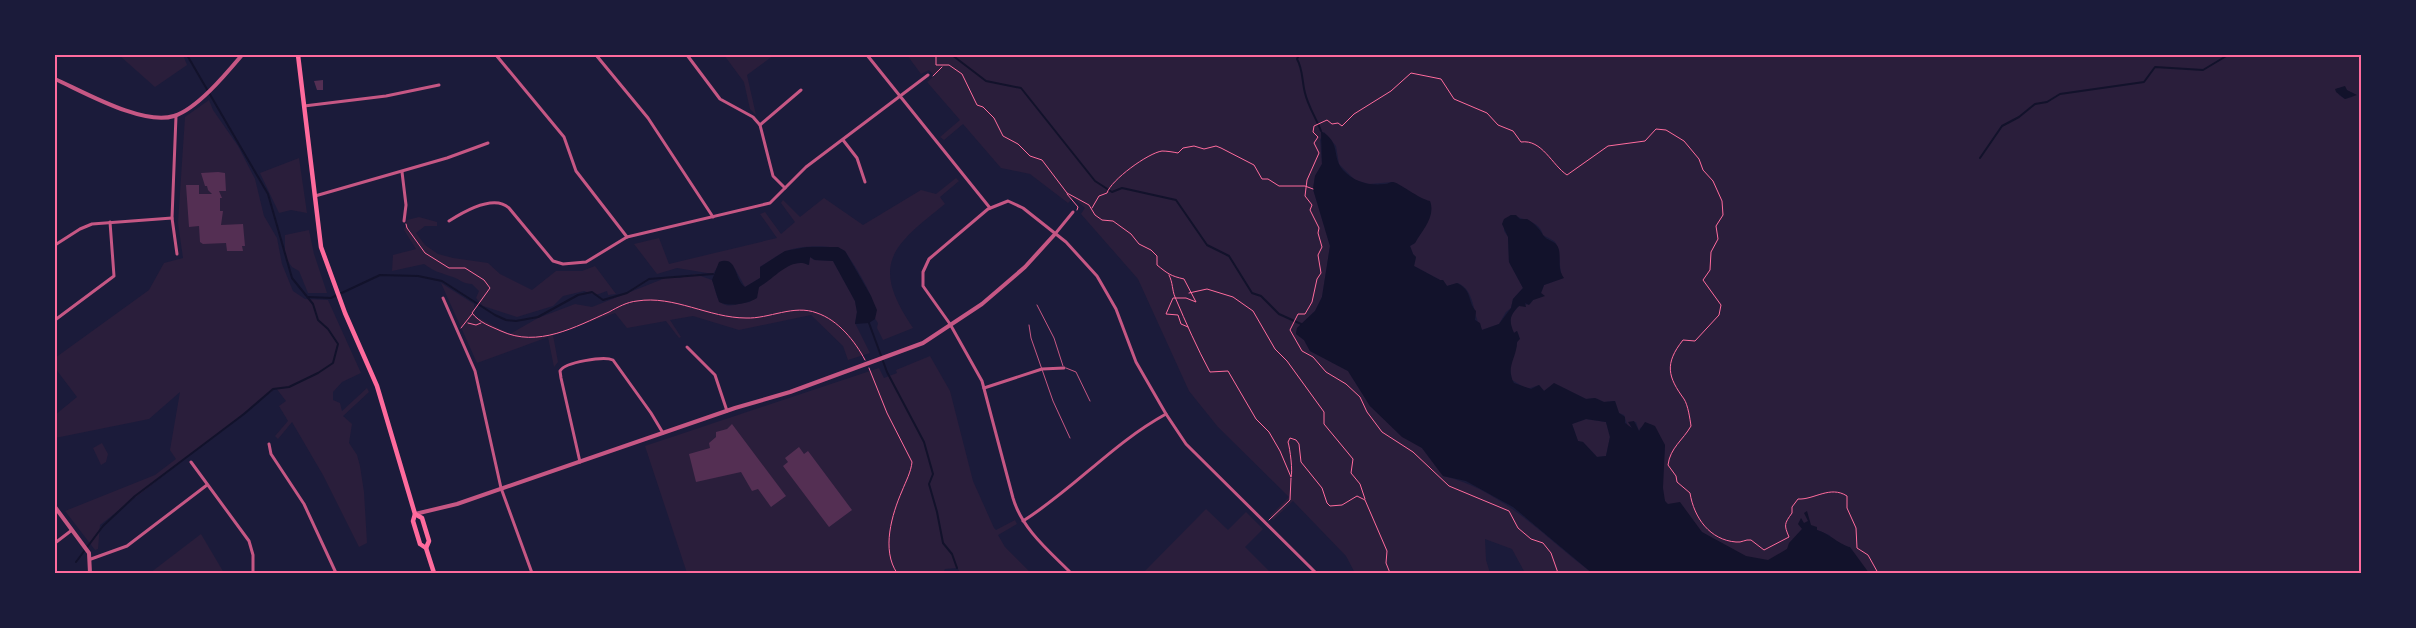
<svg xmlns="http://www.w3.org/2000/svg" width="2416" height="628" font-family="Rubik,sans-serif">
  <rect width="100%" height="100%" fill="#1b1b3a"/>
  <g fill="#2a1e3b" fill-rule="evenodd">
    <polygon points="119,55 183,55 187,65 155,87"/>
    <polygon points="724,55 774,55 747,75 756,115 750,109 744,82"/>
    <path d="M907 55H2361V573H1868L1829 535 1817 530 1802 529 1788 548 1772 563 1732 554 1668 507 1661 493 1665 445 1651 424 1640 428 1639 431 1636 422H1629L1632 428 1628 427 1624 415 1619 413 1615 401 1604 402 1595 398 1586 399 1555 384 1544 391 1539 385 1527 389 1512 380 1510 368 1519 336 1517 331 1514 333C1507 322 1510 315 1519 306L1530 304 1533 300 1543 296 1541 293 1544 285 1563 278C1558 268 1561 247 1554 241 1551 239 1546 237 1543 235 1540 221 1522 219 1511 215L1504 227V231L1508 237 1509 262 1523 288 1513 299 1511 308 1506 312 1499 324 1482 330C1472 315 1476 291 1458 283L1447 286 1443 280H1440L1414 266 1416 257 1413 254 1410 246 1415 243C1422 229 1431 221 1431 204L1393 182 1369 184 1355 180 1339 164 1336 146 1324 132 1320 140 1322 164 1315 176 1313 189 1330 246 1322 297 1315 311 1297 328 1296 334 1304 340 1310 351 1348 371 1370 406 1402 436 1422 448 1443 476C1503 490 1544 537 1592 573H1525L1512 549 1485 539 1486 560 1490 573H1355L1346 556 1293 501 1273 520 1270 516 1289 497 1218 427 1189 391 1138 279 1081 214 1085 208 1073 198 1068 203 1030 174 1001 168 963 124 944 140 940 137 960 120 927 82 934 76 929 70 921 74ZM2337 88 2353 93 2352 97 2345 99 2339 95Z"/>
    <polygon points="209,100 213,110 238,146 255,179 264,216 277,238 282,264 293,291 305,299 328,300 361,373 342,382 333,392 333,400 340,403 342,411 367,388 369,392 343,416 352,424 349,443 357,455 360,466 364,492 367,543 359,547 323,475 292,422 278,439 275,436 288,421 279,406 286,401 276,388 100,525 98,549 95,550 65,511 155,475 176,459 170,450 180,392 149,419 55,438 55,415 77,397 55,368 55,358 149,290 164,263 183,258 178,223 185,117"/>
    <polygon points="299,158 307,213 291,210 279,213 260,173"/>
    <path d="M956 178 959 181 940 197 945 204C891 247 870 264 913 328L883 340 877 328 878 323 874 317C880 303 854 265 845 251 832 244 798 245 784 252 776 256 768 262 760 267V278L745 287 735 269 721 261 713 274 677 268 657 274 634 244 659 238 669 264 777 238 760 214 765 212 781 234 795 222 781 203 783 200 800 217 824 198 863 225 921 190 936 194Z"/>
    <path d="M419 217 437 222V226H425L416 233 425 245 438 254 453 258 488 263 500 274 532 290 556 271H582L595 266 616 294 608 295 607 291 596 295 584 291 563 296 553 306 517 317 483 306 476 298 479 291 472 284C463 284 461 280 453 277 439 272 437 273 424 264L392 271 393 255 416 249 404 230 407 220Z"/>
    <polygon points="309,230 314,254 327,293 308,293 299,271 292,267 285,257 285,235"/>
    <path d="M810 257 814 260 833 261 855 301 857 312 855 323 870 353 848 360 843 346 811 315 739 330 693 316 670 320 681 337 679 338 666 321 627 328 615 313 553 335 558 362 554 367 548 337 477 363 441 283 474 304 475 316 510 334 538 318 575 304 592 307 668 277 679 278 695 274 712 280C715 286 715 294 719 300 726 311 740 302 750 302 754 297 755 293 758 289 764 278 789 264 801 261L808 265Z"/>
    <polygon points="930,356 950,391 973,481 994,528 996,530 1015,520 1017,524 998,535 1005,547 1031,573 961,573 957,568 945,569 943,573 687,573 645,446 879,368 884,378 897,373 896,370"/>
    <polygon points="1586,419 1606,422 1610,437 1606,456 1597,457 1583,442 1578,441 1572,424"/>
    <polygon points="102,443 108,454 106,462 101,465 93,448"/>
    <polygon points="1206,509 1228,530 1246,512 1263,529 1245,547 1271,573 1143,573"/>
    <polygon points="201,534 224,573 150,573"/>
  </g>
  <g fill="#12122b" fill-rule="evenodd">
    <polygon points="2345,86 2347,90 2357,95 2345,99 2336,92 2335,89"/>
    <path d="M1321 131C1342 143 1331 157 1343 170 1354 182 1369 186 1385 184 1388 184 1390 182 1393 182 1398 182 1419 199 1430 201 1436 217 1422 230 1415 243L1410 246 1413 254 1416 257 1414 266 1440 280H1443L1447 286 1457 283C1473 291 1467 301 1476 311L1475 320 1480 323 1482 330 1499 324 1511 308 1513 299 1523 288 1509 262 1508 237 1502 224 1504 219 1511 215H1516L1520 219H1527C1534 223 1539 228 1543 235 1548 242 1557 240 1559 250 1561 260 1557 269 1564 278L1544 285 1541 293 1545 296 1533 300 1529 305 1525 303 1526 307 1519 306C1509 316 1509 321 1514 333L1517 331 1520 339 1517 342C1517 358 1505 367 1514 383L1531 389 1539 385 1544 391 1554 383 1586 399 1595 398 1604 402 1615 401 1619 413 1625 417V423L1632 428 1628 422 1634 421 1639 431 1645 422 1655 426 1665 445 1663 488 1665 501 1668 504 1680 502 1702 532 1746 556 1768 560 1787 549 1789 543 1802 529 1798 524 1801 518 1804 523 1808 521 1804 513 1807 511 1811 525 1817 527V530C1828 533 1842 546 1850 547L1869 573H1592L1513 507 1466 481 1443 476 1422 448 1402 437 1370 406 1348 371 1310 351 1304 340 1296 334 1297 328 1315 311 1322 297 1330 246 1313 189 1315 176 1322 164ZM1586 419 1606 422 1610 437 1606 456 1597 457 1583 442 1578 441 1572 424Z"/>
    <path d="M807 247H838L845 251 871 296 877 310 875 319 869 323 855 324 857 312 855 301 833 261 815 260 810 257 809 265C791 256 775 278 759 287L757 298C747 304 730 307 719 302L712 280 719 262C738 255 734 280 745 287L760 278V267L785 251Z"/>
  </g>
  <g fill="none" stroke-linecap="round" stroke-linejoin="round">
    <g stroke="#12122b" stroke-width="2">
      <polyline points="952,55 986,81 1021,88 1095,181 1112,192 1122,188 1176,200 1207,245 1229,256 1252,293 1261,296 1279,314 1301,324"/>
      <path d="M1299 55 1297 59C1303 69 1302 82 1305 93 1308 106 1316 118 1321 131"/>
      <polyline points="1980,158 2002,126 2019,117 2035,104 2047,102 2060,94 2144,82 2155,67 2203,70 2228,55"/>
      <polyline points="308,297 331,298 380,275 418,276 442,281 495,315 506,320 516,321 538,317 578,295 592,292 603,300 627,293 649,279 713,274"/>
      <polyline points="869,323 887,372 924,442 933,474 929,484 937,512 943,543 952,554 957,568"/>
      <polyline points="76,562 103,526 135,496 244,414 273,389 289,387 318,373 333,363 338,344 328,329 318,320 313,304 292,278 268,194 187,55"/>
    </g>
  </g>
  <g fill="#542f53">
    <polygon points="323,80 323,90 317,90 314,81"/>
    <polygon points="218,172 225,173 226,191 219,191 222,198 220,198 220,211 223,211 221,225 243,224 245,246 242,246 243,251 227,251 226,243 203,244 200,242 199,226 189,227 186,185 199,185 199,194 212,194 208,190 207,186 205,186 201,173"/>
    <polygon points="732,424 786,496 771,507 758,489 752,491 741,472 696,482 689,454 710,448 709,443 716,437 716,432 727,429"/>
    <polygon points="799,447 804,454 808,451 852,510 829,527 783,466 788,462 785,458"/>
  </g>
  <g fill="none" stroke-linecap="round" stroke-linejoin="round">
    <g stroke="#ff6b9d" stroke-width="1">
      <path d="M936 55V65H949L962 74 977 105 983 107 994 118 1003 136 1018 144 1030 156 1042 160 1067 193 1089 205 1095 215 1102 220 1113 221 1131 234 1139 244 1151 250 1157 256V265C1168 274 1171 276 1184 279L1196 302 1186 298H1173L1166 314 1178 315 1181 324 1188 327"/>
      <polyline points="933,76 942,67"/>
      <polyline points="1067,194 1078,207 1077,210"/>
      <path d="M1092 208 1099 196 1107 193C1111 180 1148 153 1162 151 1167 151 1173 152 1178 153L1183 148 1194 146 1204 149 1216 146 1221 148 1254 165 1262 179H1268L1279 186H1305L1313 189"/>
      <path d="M406 224 407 228 425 253 449 268H465L484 280 490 288 472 313C480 323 490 326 501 331 538 348 575 327 609 312 618 307 627 302 637 301 674 295 709 318 746 318 769 319 794 304 817 313 838 320 855 341 865 360"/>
      <path d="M1169 275C1173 283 1172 290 1175 297 1186 323 1197 348 1210 372L1228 371 1256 419 1269 432 1280 451 1291 477C1293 472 1290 448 1288 442L1290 438 1296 440 1299 444 1301 462 1322 488 1327 503 1330 506 1342 505 1357 496 1365 500 1387 551 1386 563 1390 573"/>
      <polyline points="1189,293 1207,289 1233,297 1253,311 1275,349 1287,361 1324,412 1324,424 1353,459 1351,473 1360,484 1365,499"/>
      <polyline points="468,323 476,325 481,323"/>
      <polyline points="461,328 472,314"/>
      <path d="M869 368 887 413 912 462C911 472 906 481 902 491 892 514 881 550 897 573"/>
      <polyline points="1269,520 1290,500 1291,478"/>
      <path d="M1558 573 1551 553 1543 543 1531 539 1518 528 1509 511 1449 486 1413 452 1382 432 1367 412 1360 397 1346 384 1326 372 1313 357 1302 351 1290 330 1298 314H1305L1312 302 1317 279 1321 273 1318 255 1322 247 1318 233 1319 228 1310 210 1312 205 1305 196 1307 180 1319 153 1314 143 1318 137 1313 132 1314 126 1327 120 1332 124 1338 123 1342 126 1354 114 1391 91 1411 73 1441 79 1454 99 1487 113 1498 125 1513 131 1521 142C1542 139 1552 165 1567 175L1608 146 1645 141 1656 129 1666 130 1684 141 1699 159 1703 170 1713 181 1722 201 1723 215 1716 226 1718 239 1711 252 1710 270 1703 280 1721 305 1719 315 1695 341 1683 340C1664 364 1668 377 1684 399 1688 405 1690 419 1691 426 1683 440 1670 448 1668 465L1676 476 1677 482 1690 493C1694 518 1710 540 1736 542 1742 543 1745 539 1751 540L1764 550 1789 537C1784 525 1784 524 1792 513V507L1798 499C1814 500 1830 485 1847 496V508L1856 528 1857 548 1868 555 1878 573"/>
    </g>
    <g stroke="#c65784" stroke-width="1">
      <polyline points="1037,305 1054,338 1063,366"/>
      <polyline points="1029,325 1031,338 1053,401 1070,438"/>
      <polyline points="1066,368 1076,372 1090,401"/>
    </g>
    <g stroke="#c65784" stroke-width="3">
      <polyline points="496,55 564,137 576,171 627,237"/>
      <polyline points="596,55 648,118 713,217"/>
      <polyline points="687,55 720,99 753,117 760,125 773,176 785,188"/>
      <polyline points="867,55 990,208"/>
      <polyline points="304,106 386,96 439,85"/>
      <polyline points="176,116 172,218 177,254"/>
      <polyline points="760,125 801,90"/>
      <polyline points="843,140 857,158 865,182"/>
      <polyline points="402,172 406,205 404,221"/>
      <polyline points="315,196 447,158 488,143"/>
      <path d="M449 221C463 212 494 194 509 208L553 261 563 264 586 262 627 237 770 203 806 167 928 75"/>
      <polyline points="1055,234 1073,212"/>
      <polyline points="55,245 80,229 92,224 172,218"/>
      <polyline points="443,298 475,371 501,488 532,573"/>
      <polyline points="55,320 114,276 110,222"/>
      <polyline points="687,347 715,375 727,411"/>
      <polyline points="984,388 1042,369 1064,368"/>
      <polyline points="269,444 271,454 304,504 336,573"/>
      <polyline points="191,462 249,541 253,555 253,573"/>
      <path d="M580 462 561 378 560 371C565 362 604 356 613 360L651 413 663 433"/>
      <path d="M1023 521C1074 489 1113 443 1166 414"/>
      <polyline points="55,543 72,530"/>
      <polyline points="91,559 127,546 207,485"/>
      <path d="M1071 573C1049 551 1022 529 1013 498L982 381 950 324 923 286V272L929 259 988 209 1008 201 1023 208 1066 242 1097 276 1116 309 1136 362 1166 414 1186 444 1316 573"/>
    </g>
    <g stroke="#c65784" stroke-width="4">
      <path d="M55 79C84 92 143 126 174 116 197 109 226 74 242 55"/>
      <polyline points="55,507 89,553 90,573"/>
      <polyline points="415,514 457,504 735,408 790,392 923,343 982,304 1025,267 1055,234"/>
    </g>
    <g stroke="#ff6b9d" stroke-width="4.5">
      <polyline points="298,55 321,247 345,313 377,386 415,514 413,521 420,544 426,548 434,573"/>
      <polyline points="415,514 422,518 429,541 426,548"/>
    </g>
  </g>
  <rect width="2416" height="628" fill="none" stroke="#1b1b3a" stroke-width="112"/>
  <rect x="56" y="56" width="2304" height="516" fill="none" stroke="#ff6b9d" stroke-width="2"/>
</svg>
